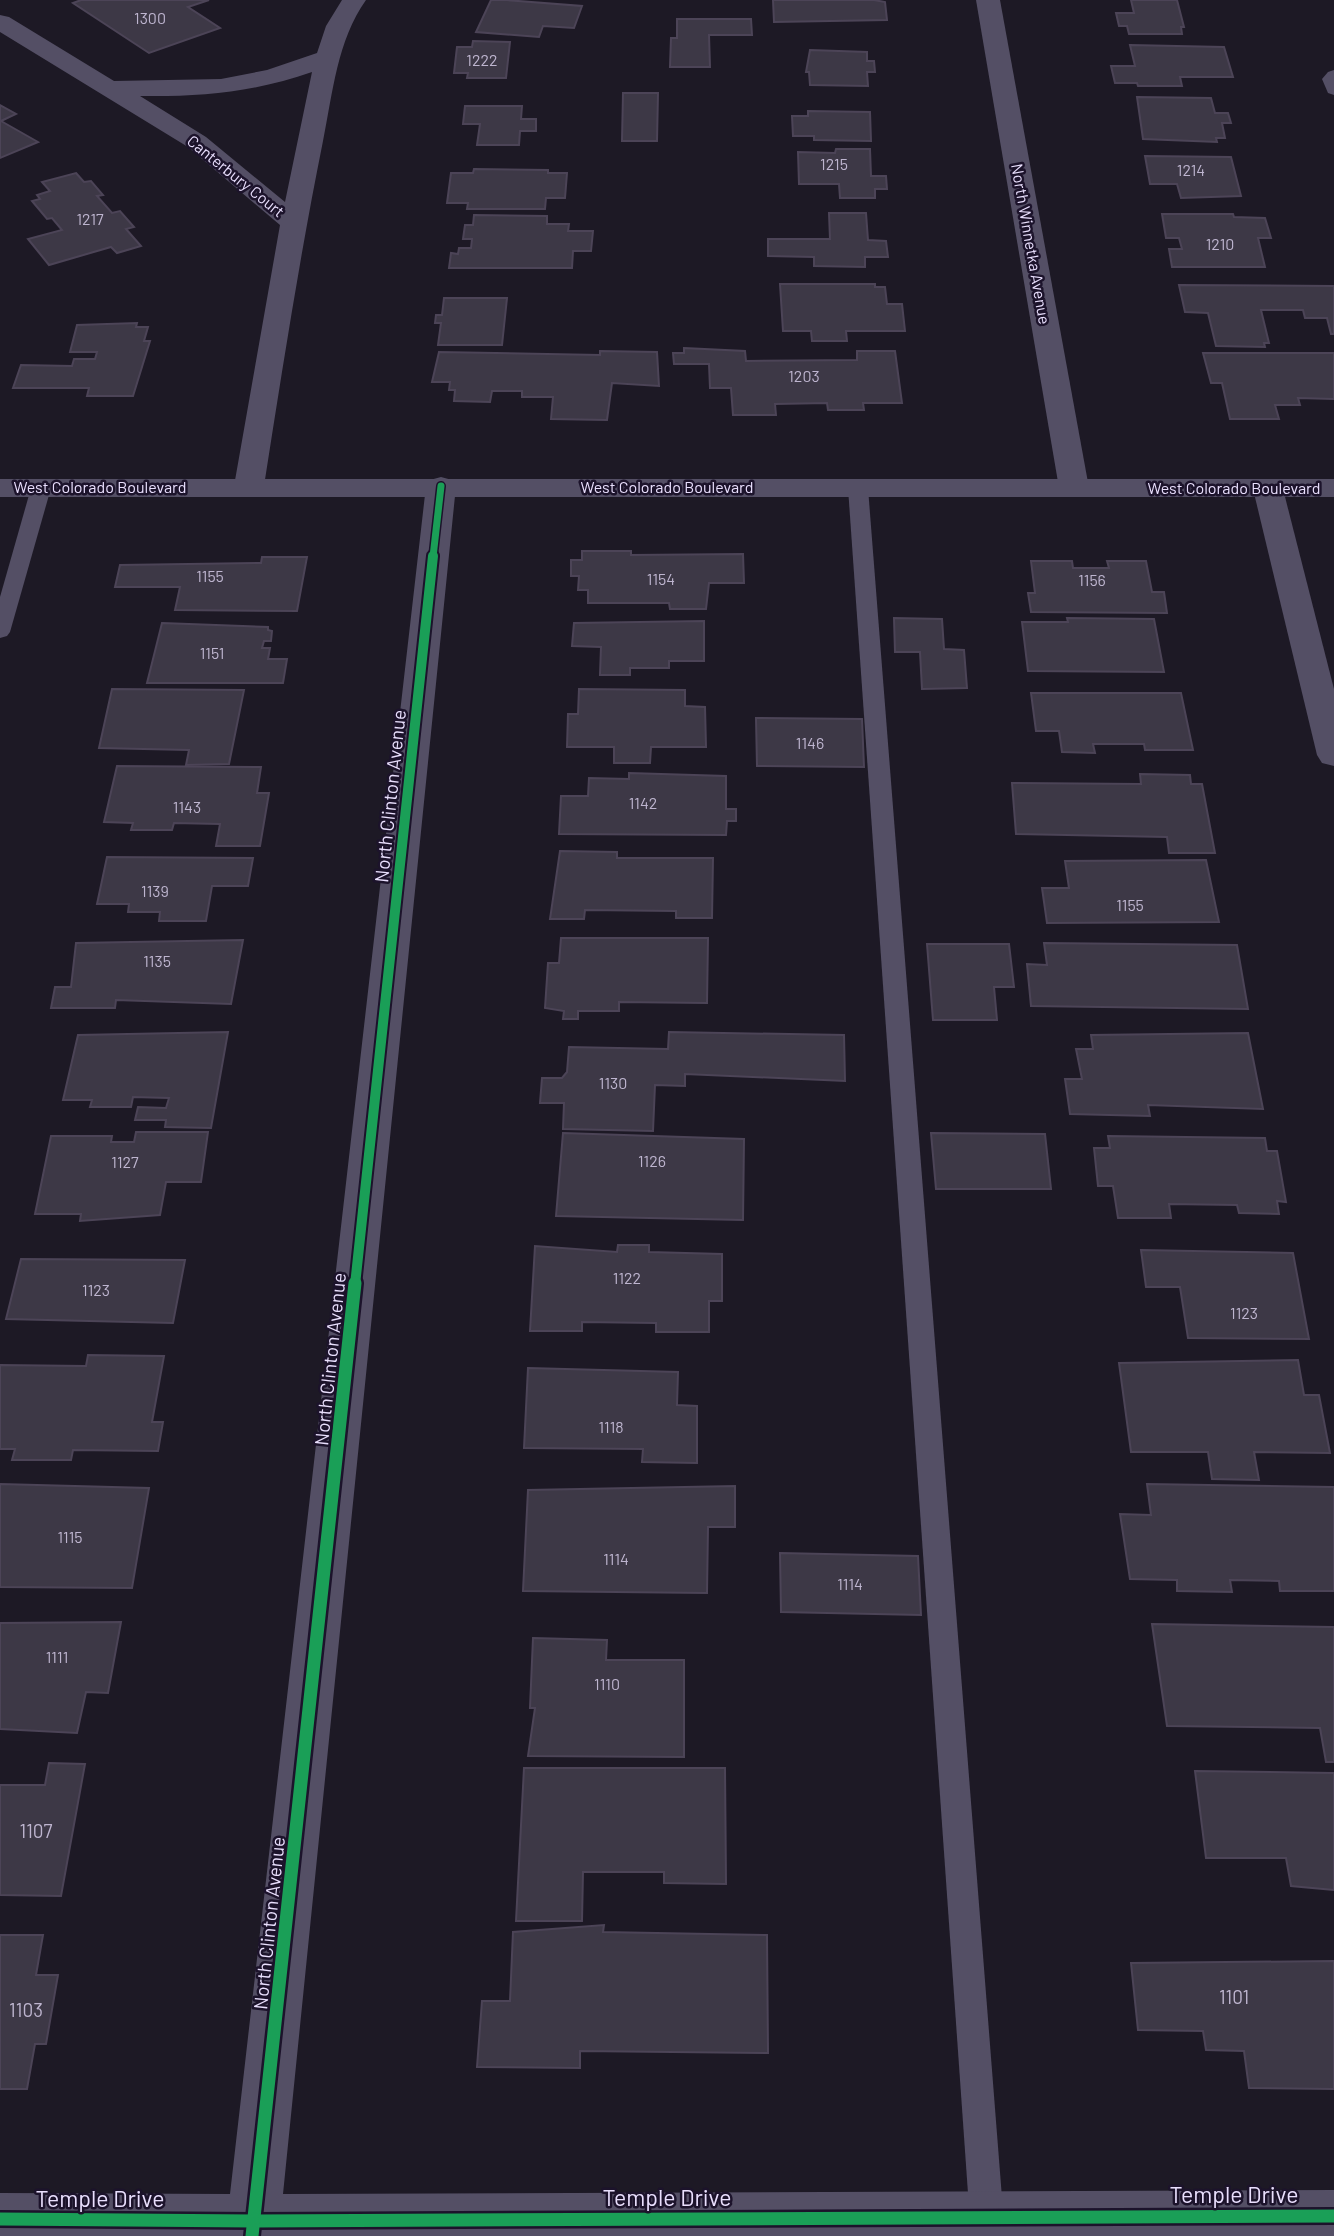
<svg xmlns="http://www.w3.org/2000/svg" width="1334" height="2236" font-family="Barlow,sans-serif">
  <rect width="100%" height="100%" fill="#1d1925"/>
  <g fill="#3d3846" stroke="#4c4457" stroke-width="2">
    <polygon points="81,0 209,0 188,7 220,28 149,53 73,3"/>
    <polygon points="491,0 506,0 582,6 574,28 543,26 539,37 476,32"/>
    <polygon points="773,0 874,0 885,2 887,20 774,22"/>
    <polygon points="1131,0 1177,0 1184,27 1181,27 1182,34 1129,34 1127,26 1119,26 1116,13 1134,13"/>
    <polygon points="677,19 751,19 752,35 709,35 710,67 670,67 671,38 677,38"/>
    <polygon points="473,41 510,42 506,78 467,78 468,73 454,73 457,47 472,47"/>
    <polygon points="1130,45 1224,47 1233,77 1180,77 1182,86 1138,86 1137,83 1115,83 1111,66 1135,66"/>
    <polygon points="810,50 867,52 867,61 874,61 875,72 867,72 868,86 810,85 809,72 806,72"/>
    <polygon points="623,93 658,93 657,141 622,141"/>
    <polygon points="1137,97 1211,98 1215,113 1228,113 1231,123 1222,123 1225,138 1216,138 1217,142 1143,139"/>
    <polygon points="0,105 16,114 1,121 38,142 0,158"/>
    <polygon points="465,106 522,106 521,119 536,119 536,131 520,131 519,145 477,145 480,124 463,124"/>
    <polygon points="808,111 870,112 871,141 814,140 814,136 793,136 792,116 808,116"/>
    <polygon points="836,149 870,149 871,176 886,176 887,189 875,189 875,198 840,198 839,184 799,184 798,152 835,153"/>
    <polygon points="1145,156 1231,157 1241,196 1181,198 1177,184 1150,184"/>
    <polygon points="474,169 548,170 548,173 567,173 565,198 546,198 545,209 467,209 468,203 447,203 451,173 473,173"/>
    <polygon points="76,173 84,182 91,181 103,195 97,196 112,213 120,211 134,227 126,229 141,246 117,253 111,247 49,265 28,239 62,230 52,218 47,219 32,201 40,199 37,195 50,191 42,182"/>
    <polygon points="829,213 866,213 868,240 886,241 888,257 865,257 865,267 814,266 814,257 768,256 768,239 830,239"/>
    <polygon points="1162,214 1233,214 1234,217 1265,218 1271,238 1258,238 1265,267 1172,267 1169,249 1182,249 1179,238 1166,238"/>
    <polygon points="474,215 547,216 547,224 569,224 568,231 593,231 591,251 573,251 572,268 449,268 451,253 458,254 459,248 471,248 472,239 463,239 465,225 473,225"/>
    <polygon points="780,284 875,284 875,287 885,287 887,304 902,304 905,331 846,331 847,341 812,341 811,331 783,331"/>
    <polygon points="1179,285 1334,286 1334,334 1331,334 1327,318 1305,318 1303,310 1261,310 1269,343 1264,343 1265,347 1216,346 1208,313 1185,312"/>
    <polygon points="444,298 507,298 502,345 438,345 441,323 435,323 436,315 442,315"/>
    <polygon points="137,323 136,327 148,327 144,341 150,341 133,396 87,396 89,388 13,388 21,365 72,366 74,359 95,359 97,352 70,352 77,325"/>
    <polygon points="684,348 745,351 746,361 857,360 857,351 895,351 902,403 863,403 864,410 828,410 827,403 775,404 776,415 733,415 731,388 710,388 709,364 674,364 673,353 684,353"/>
    <polygon points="600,351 657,352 659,386 612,383 607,420 551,419 553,397 522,397 522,391 492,391 490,402 454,401 455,390 449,390 450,382 432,382 439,352 600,355"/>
    <polygon points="1203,353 1334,353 1334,399 1298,398 1300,405 1275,405 1279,419 1230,419 1222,383 1211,383"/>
    <polygon points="582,551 631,551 631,555 743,554 744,583 709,583 706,609 670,609 669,603 588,603 588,590 578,590 579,576 571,576 571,560 582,560"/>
    <polygon points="262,557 307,557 297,611 175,610 180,587 115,587 120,565 261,563"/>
    <polygon points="1031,561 1072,561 1073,568 1109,568 1107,561 1146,561 1152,592 1164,592 1167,613 1031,612 1028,593 1035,593"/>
    <polygon points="894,618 942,619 944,649 964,650 967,688 922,689 920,652 895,652"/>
    <polygon points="1067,618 1154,619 1164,672 1028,671 1022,622 1068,622"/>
    <polygon points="704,621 704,661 669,661 669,668 630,668 630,675 600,675 601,647 572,646 574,623"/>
    <polygon points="162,623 268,627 268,630 272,631 271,641 264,641 262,648 270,648 268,659 287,659 283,683 147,683"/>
    <polygon points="112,689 244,690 229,764 186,765 189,750 99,748"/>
    <polygon points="579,689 685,690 685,706 705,707 706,747 651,747 650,763 614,763 614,747 567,747 568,714 578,714"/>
    <polygon points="1031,693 1181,693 1193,750 1145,750 1144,744 1093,744 1095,753 1062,752 1059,731 1036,731"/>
    <polygon points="756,718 862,719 864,767 757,766"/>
    <polygon points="117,766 261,767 257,793 269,793 260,846 216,846 220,824 174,823 172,830 131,830 133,823 104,822"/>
    <polygon points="629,773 726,776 726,809 736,809 736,821 727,821 726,835 559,834 561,796 588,796 589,778 629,779"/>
    <polygon points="1140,774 1190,775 1191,784 1202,784 1215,853 1169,853 1167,837 1016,834 1012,783 1141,784"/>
    <polygon points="560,851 617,852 617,858 713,858 712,918 676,918 676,911 585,910 584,919 550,919"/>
    <polygon points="107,857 253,858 248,886 212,886 206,921 159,921 160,912 128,912 129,904 97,904"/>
    <polygon points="1206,860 1219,922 1047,923 1042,888 1069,888 1065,861"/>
    <polygon points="561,938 708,938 707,1003 619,1002 619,1011 578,1011 578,1019 563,1019 564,1011 545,1008 548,963 559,963"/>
    <polygon points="243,940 231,1004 116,1000 115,1008 51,1008 55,987 71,987 76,943"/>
    <polygon points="1044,943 1237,945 1248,1009 1031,1006 1027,964 1047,965"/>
    <polygon points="927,944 1009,944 1014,987 994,987 997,1020 933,1020"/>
    <polygon points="228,1032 211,1128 165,1127 166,1120 135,1120 138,1107 166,1108 169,1098 133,1097 131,1107 90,1107 92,1100 63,1100 78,1035"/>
    <polygon points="669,1032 844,1035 845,1081 685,1074 685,1086 655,1085 653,1131 563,1129 564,1103 540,1103 542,1078 562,1078 567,1072 569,1047 668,1049"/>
    <polygon points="1248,1033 1263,1109 1148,1105 1150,1116 1070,1114 1065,1079 1082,1079 1076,1049 1093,1049 1091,1035"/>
    <polygon points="136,1132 208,1132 201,1182 166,1182 160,1215 80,1221 81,1214 35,1214 51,1136 112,1136 111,1142 134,1142"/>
    <polygon points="563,1133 744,1139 743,1220 556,1216"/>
    <polygon points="931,1133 1045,1134 1051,1189 936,1189"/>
    <polygon points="1108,1136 1265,1138 1267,1151 1277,1151 1286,1202 1277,1201 1279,1214 1239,1213 1237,1205 1169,1204 1171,1218 1118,1218 1113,1186 1098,1186 1094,1148 1110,1148"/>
    <polygon points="618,1245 649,1245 649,1252 722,1254 722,1301 709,1301 709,1332 656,1332 656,1323 582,1322 582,1331 530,1331 535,1246 617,1252"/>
    <polygon points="1141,1250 1293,1253 1309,1339 1188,1338 1180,1287 1146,1287"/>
    <polygon points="21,1259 185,1260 173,1323 6,1319"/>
    <polygon points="88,1355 164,1356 152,1422 163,1422 158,1451 73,1450 71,1460 12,1460 15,1449 0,1449 0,1365 86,1366"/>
    <polygon points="1298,1360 1304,1395 1319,1395 1330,1453 1254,1452 1259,1480 1212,1479 1208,1452 1131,1452 1119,1363"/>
    <polygon points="528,1368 678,1372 677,1405 697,1406 697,1463 642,1462 643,1449 524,1448"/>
    <polygon points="0,1484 149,1488 132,1588 0,1587"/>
    <polygon points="1147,1484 1334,1487 1334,1591 1280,1591 1279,1581 1230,1580 1232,1592 1177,1591 1177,1580 1130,1579 1120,1514 1151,1515"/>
    <polygon points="735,1486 735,1527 708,1527 707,1593 523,1591 528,1490"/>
    <polygon points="780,1553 918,1556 921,1615 781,1612"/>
    <polygon points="121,1622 108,1693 86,1692 77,1733 0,1729 0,1623"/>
    <polygon points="1152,1624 1334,1627 1334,1762 1326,1762 1320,1728 1167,1726"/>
    <polygon points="533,1638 607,1640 606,1660 684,1660 684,1757 528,1756 535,1708 530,1708"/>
    <polygon points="49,1763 85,1764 61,1896 0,1895 0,1785 45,1785"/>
    <polygon points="524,1768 725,1768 726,1884 664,1883 664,1872 583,1872 582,1921 516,1921"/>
    <polygon points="1195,1771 1334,1773 1334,1890 1291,1886 1286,1858 1206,1858"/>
    <polygon points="604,1925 603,1932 767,1935 768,2053 580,2051 580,2068 477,2067 482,2001 510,2001 513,1932"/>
    <polygon points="0,1935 43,1935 36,1975 58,1975 46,2044 35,2044 27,2089 0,2089"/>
    <polygon points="1334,1961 1334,2089 1249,2088 1244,2051 1206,2050 1203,2031 1138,2030 1131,1963"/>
  </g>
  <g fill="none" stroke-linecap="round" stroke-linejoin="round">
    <g fill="#544f65" fill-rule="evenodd">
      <polygon points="1334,70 1334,95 1328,93 1322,79 1328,72"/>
      <polygon points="41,482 51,488 10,632 7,636 0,638 0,597 31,488"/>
      <polygon points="858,482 868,488 1005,2236 971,2236 848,488"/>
    </g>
    <g fill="#544f65" fill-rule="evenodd">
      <path d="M342 0H366C337 41 333 92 323 141 300 255 282 371 264 486L260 492 249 495 238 492 234 486 280 225 188 147 0 32V15L9 17 114 81 221 79 267 70 317 53 326 26ZM312 72 285 202 206 137 140 96C199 97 256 92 312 72Z"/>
      <polygon points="976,0 1000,0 1089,488 1085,494 1074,497 1063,494 1059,488"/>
      <polygon points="441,477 452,480 456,486 283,2194 1334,2190 1334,2236 0,2236 0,2193 230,2194 426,486 430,480"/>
      <polygon points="1268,480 1279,483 1283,489 1334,689 1334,766 1322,763 1317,755 1253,489 1257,483"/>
    </g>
    <rect fill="#544f65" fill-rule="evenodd" x="0" y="479" width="1334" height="18"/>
    <defs>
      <polyline id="cycleway-far2" points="433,557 441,486"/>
      <polyline id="cycleway-far1" points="355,1285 433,556"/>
      <g id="cycleway">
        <polyline points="0,2219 254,2221 1334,2216"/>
        <polyline points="252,2236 355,1283"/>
      </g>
    </defs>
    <use href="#cycleway-far2" stroke="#1c132b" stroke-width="10"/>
    <use href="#cycleway-far1" stroke="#1c132b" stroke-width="14"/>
    <use href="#cycleway" stroke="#1c132b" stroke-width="18"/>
    <use href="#cycleway-far2" stroke="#1a9f57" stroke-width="7"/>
    <use href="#cycleway-far1" stroke="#1a9f57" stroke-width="10"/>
    <use href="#cycleway" stroke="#1a9f57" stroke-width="13"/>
  </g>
  <g text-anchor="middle" stroke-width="5" stroke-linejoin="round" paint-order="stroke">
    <g font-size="16" fill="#beb5cf">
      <text x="150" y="24">1300</text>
      <text x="482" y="66">1222</text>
      <text x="834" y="170">1215</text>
      <text x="1191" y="176">1214</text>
      <text x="90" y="225">1217</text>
      <text x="1220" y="250">1210</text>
      <text x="804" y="382">1203</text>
      <text x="210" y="582">1155</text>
      <text x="661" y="585">1154</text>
      <text x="1092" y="586">1156</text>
      <text x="212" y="659">1151</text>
      <text x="810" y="749">1146</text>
      <text x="643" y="809">1142</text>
      <text x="187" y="813">1143</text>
      <text x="155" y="897">1139</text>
      <text x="1130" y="911">1155</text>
      <text x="157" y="967">1135</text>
      <text x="613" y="1089">1130</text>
      <text x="652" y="1167">1126</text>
      <text x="125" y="1168">1127</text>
      <text x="627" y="1284">1122</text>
      <text x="96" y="1296">1123</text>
      <text x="1244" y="1319">1123</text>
      <text x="611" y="1433">1118</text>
      <text x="70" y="1543">1115</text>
      <text x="616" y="1565">1114</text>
      <text x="850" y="1590">1114</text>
      <text x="57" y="1663">1111</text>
      <text x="607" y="1690">1110</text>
    </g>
    <g font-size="16" fill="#e9dffd" stroke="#1c132b">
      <text transform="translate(236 176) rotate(39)" y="6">Canterbury Court</text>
      <text transform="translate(1031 244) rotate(80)" y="6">North Winnetka Avenue</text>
      <text x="100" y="493">West Colorado Boulevard</text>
      <text x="667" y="493">West Colorado Boulevard</text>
      <text x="1234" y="494">West Colorado Boulevard</text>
    </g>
    <g font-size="19" fill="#e9dffd" stroke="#1c132b">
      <text transform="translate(390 796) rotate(-84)" y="7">North Clinton Avenue</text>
      <text transform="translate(330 1359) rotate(-84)" y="7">North Clinton Avenue</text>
      <text transform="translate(269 1923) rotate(-84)" y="7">North Clinton Avenue</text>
    </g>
    <g font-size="19" fill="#beb5cf">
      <text x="36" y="1838">1107</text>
      <text x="1234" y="2004">1101</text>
      <text x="26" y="2017">1103</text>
    </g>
    <g font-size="23" fill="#e9dffd" stroke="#1c132b">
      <text x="1234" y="2203">Temple Drive</text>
      <text x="667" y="2206">Temple Drive</text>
      <text x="100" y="2207">Temple Drive</text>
    </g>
  </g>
</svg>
